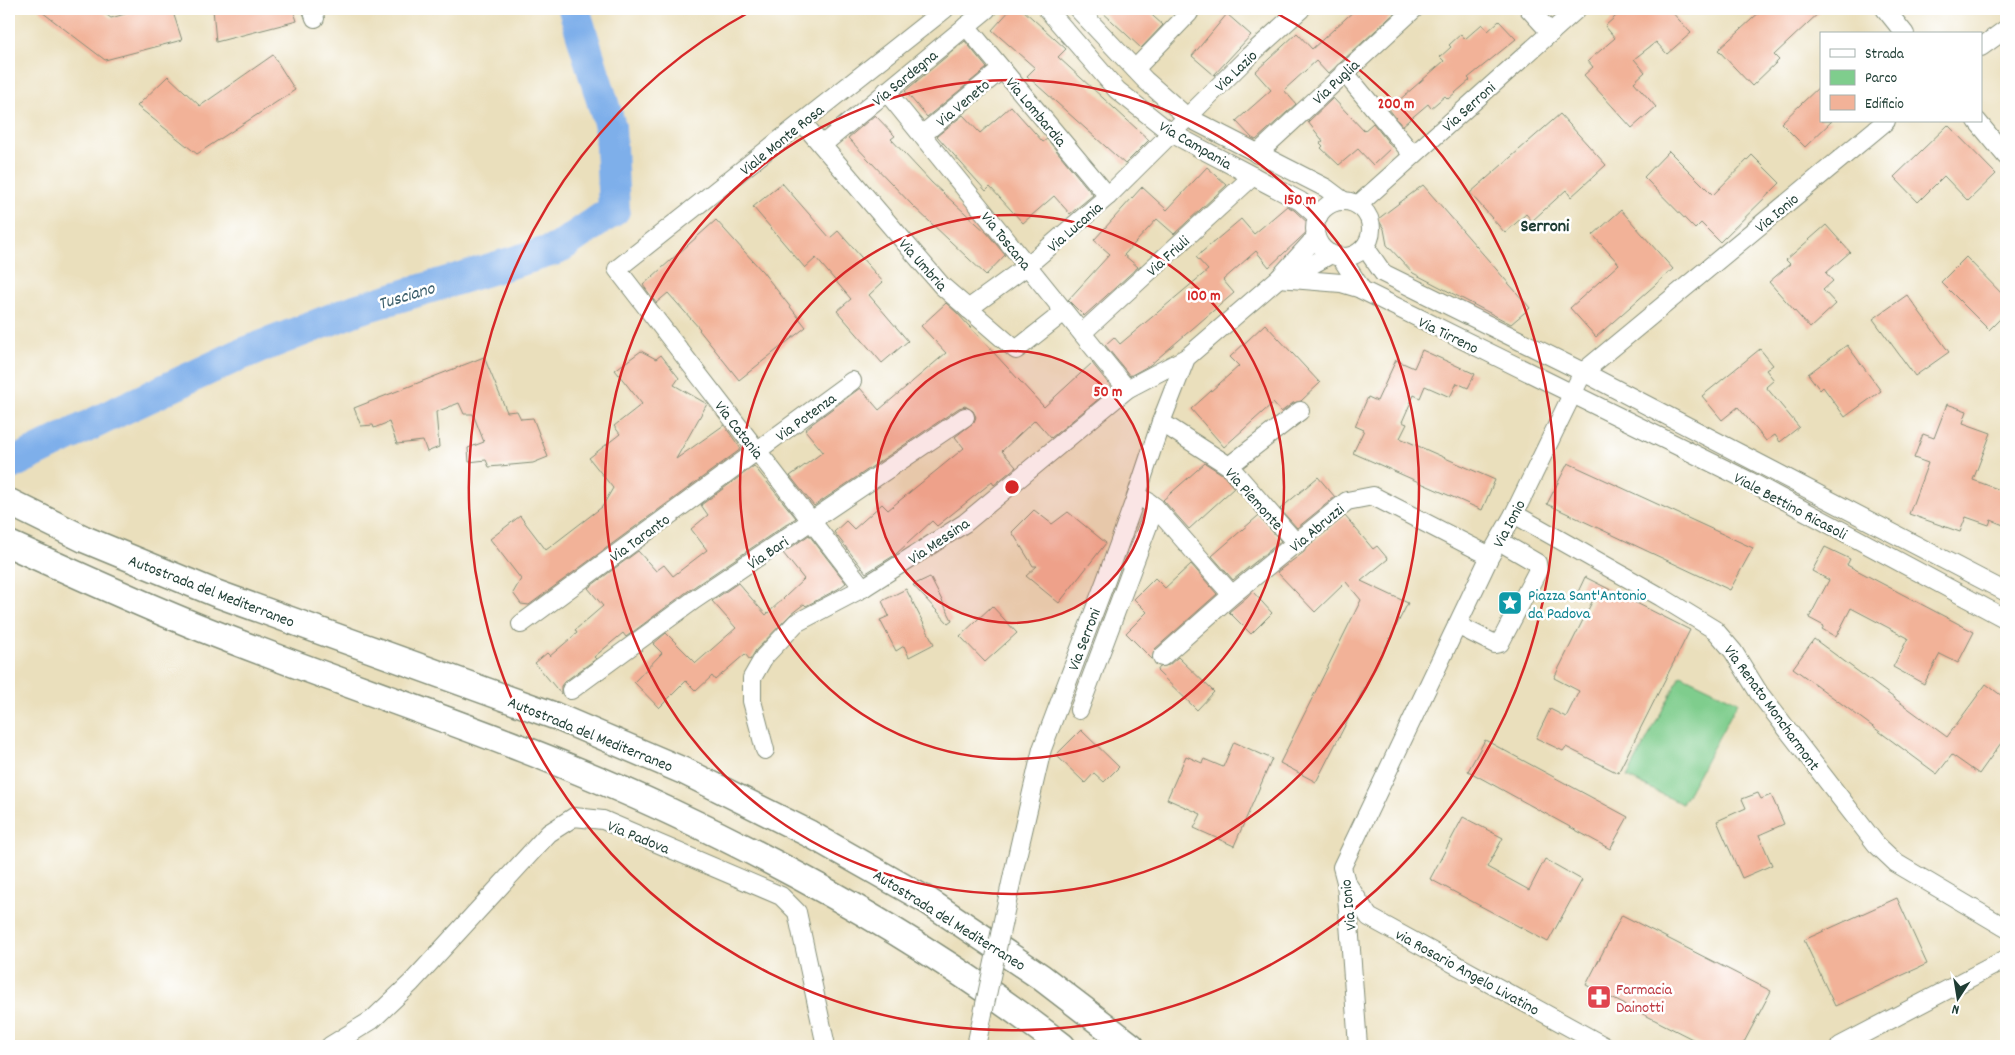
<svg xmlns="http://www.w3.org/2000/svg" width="2015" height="1055" font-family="Dekko,sans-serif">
  <rect width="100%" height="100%" fill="#fff"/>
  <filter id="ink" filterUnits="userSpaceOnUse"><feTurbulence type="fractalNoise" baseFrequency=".02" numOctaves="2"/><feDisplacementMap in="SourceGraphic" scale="10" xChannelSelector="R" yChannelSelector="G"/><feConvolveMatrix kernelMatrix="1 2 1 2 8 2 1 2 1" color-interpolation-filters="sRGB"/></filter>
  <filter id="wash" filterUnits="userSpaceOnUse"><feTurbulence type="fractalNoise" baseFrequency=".0096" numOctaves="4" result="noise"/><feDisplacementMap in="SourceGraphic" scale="20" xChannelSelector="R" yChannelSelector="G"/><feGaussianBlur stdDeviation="1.12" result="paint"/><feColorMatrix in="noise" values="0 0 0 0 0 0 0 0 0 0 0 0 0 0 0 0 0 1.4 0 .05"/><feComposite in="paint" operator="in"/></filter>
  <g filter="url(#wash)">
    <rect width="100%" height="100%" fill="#eadfbc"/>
    <polygon fill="#7fcd8d" stroke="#4f8560" points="1681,675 1738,702 1682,804 1627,777"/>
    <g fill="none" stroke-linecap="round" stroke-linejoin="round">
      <polyline stroke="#7eafea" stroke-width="32" points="9,465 119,411 237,356 358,309 557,249 614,210 610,126 574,9"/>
    </g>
    <g id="blocks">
      <g fill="#f2b298">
        <polygon points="38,9 98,9 111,18 142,9 172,9 182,40 105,60"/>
        <polygon points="213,9 293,9 297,21 216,42"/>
        <polygon points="1011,9 1022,9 1066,49 1058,57 1149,140 1125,164 1027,76 1035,68 992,30"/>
        <polygon points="1099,9 1145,9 1163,25 1141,48"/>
        <polygon points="1356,9 1399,9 1328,74 1316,61 1284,90 1296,104 1256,140 1252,138 1236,121 1271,90 1255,72 1297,33 1312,49"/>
        <polygon points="1624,9 1669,9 1691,33 1667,54 1656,42 1634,59 1645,72 1634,82 1656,107 1632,128 1584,75 1593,67 1588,61 1615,38 1605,26"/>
        <polygon points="1763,9 1823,9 1774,55 1779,60 1752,86 1718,50"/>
        <polygon points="1227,14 1251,35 1214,75 1192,56"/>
        <polygon points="1499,21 1516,39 1468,78 1470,80 1448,99 1445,96 1431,108 1428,104 1402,126 1389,109 1444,61 1440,57 1451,47 1449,45 1461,34 1465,39 1482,24 1488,31"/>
        <polygon points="965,41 987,68 927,117 905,91"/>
        <polygon points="273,55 295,90 197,154 137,106 168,76 200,106"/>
        <polygon points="1821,85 1821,121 1832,121 1805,147 1781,123"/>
        <polygon points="1333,98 1364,131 1373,123 1392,147 1373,165 1358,149 1339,165 1321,148 1323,146 1320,143 1323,141 1308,122"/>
        <polygon points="1011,106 1043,142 1047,139 1093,195 1070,214 1054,196 1023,223 990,187 986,191 937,136 963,115 980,133"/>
        <polygon points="1560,114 1606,165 1571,197 1566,190 1532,221 1526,214 1505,233 1470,193"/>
        <polygon points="875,115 895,136 891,139 932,183 987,233 1005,255 986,275 913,206 848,138"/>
        <polygon points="1948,125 1996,174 1968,201 1944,176 1918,202 1894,177"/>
        <polygon points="1669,151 1713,195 1752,155 1780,183 1720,242 1701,223 1695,229 1644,177"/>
        <polygon points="1207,167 1227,185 1174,234 1157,219 1124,255 1138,267 1084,316 1068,300 1110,254 1094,240 1142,187 1167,210"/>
        <polygon points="782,183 830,238 838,231 883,282 869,295 908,341 882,363 837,311 851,299 816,258 805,268 753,207"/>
        <polygon points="1423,185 1530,308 1511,324 1413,273 1387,245 1384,229 1378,219"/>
        <polygon points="1287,206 1294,210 1312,227 1269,267 1256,251 1223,280 1234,293 1150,365 1130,376 1105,345 1114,337 1120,344 1208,270 1196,257 1241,219 1254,234"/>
        <polygon points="1621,210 1673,269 1596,337 1570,308 1619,264 1593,235"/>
        <polygon points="716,220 762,271 806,327 739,380 699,330 700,329 668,293 656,303 643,285"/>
        <polygon points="1826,225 1850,252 1826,273 1833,281 1823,290 1836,304 1810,328 1769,282 1790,264 1786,260"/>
        <polygon points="1966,257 2006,298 2006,313 1989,330 1941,282"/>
        <polygon points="1907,295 1949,352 1915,376 1873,319"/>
        <polygon points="946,303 957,313 1044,407 1092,363 1112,388 1051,438 1035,420 1002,451 1016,467 994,485 992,482 937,526 932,521 895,555 866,573 834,532 846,521 854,529 882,504 888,510 964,448 955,437 974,422 976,417 973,411 965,406 959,408 814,506 790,476 823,452 805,430 813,423 860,388 879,410 946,353 921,326"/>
        <polygon points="1265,324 1320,383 1301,401 1293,403 1281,412 1273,403 1224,447 1191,409 1239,366 1230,357"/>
        <polygon points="1847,345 1881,391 1845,417 1823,387 1820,390 1808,374"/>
        <polygon points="1760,349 1773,365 1766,370 1774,380 1766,387 1799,427 1780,442 1775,435 1766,441 1738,407 1722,420 1702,396"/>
        <polygon points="1422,350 1475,374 1468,388 1457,383 1450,397 1425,386 1420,398 1414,395 1402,422 1407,424 1400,438 1495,480 1482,510 1353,453 1364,430 1355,426 1368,397 1377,401 1396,360 1414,368"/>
        <polygon points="641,351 656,359 661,355 679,378 674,385 707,404 676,459 724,425 741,449 529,605 521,604 513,593 521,579 490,539 520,516 546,550 602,507 613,488 589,458 620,434 614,426 642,404 615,370"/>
        <polygon points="484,357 507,412 517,411 521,419 533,418 548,457 533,463 489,467 486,460 469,462 468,448 484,442 473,414 464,414 459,403 436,412 439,447 427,452 423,441 397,444 389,422 374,428 373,425 361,426 354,408"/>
        <polygon points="1947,404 1967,411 1963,423 1991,433 1973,480 2006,492 2006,526 1991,520 1989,525 1966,517 1960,532 1909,514 1928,463 1914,458 1923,434 1934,438"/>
        <polygon points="1205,463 1222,474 1234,488 1189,529 1163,500"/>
        <polygon points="1568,463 1753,548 1730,590 1547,504"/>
        <polygon points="754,466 796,518 688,591 626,637 623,633 594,657 596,659 564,682 561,686 561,694 535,663 547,653 550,656 577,633 575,630 603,606 588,588 638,551 656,571 664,565 673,576 707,550 691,529 708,515 701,505"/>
        <polygon points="1318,477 1335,497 1297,528 1280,509"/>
        <polygon points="1034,510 1052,524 1068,512 1106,543 1059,603 1026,576 1037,566 1033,566 1012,532"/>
        <polygon points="1258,516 1281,541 1233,580 1212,556"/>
        <polygon points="1345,516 1373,549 1377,546 1388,559 1361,581 1408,603 1316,782 1280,763 1361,600 1346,582 1315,612 1277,572 1304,552 1307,547"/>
        <polygon points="809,535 846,583 838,589 806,606 804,604 791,614 756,650 750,660 745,654 715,680 712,676 696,691 686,681 659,708 634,682 662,653 653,644 666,633 696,663 736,628 712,601 738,583 766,615 804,579 783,553"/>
        <polygon points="1825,547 1850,559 1847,565 1974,632 1958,663 1940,654 1924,684 1893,667 1908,638 1851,608 1836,637 1822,629 1824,626 1809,618 1829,580 1812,571"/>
        <polygon points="1191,564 1217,594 1155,649 1152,659 1126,633 1147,612 1134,599 1155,578 1165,588"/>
        <polygon points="930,577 952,620 948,623 913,585"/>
        <polygon points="1585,577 1690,630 1618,773 1566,747 1563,751 1536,738 1550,709 1566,717 1579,691 1554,678 1593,600 1578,592"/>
        <polygon points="906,589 934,644 909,657 904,646 896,651 880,620 889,616 882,601"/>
        <polygon points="1253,592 1272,613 1251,634 1229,612"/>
        <polygon points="992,606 1017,633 985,662 960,636"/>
        <polygon points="1814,639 1947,737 1986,684 2006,699 2006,736 1979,774 1952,755 1937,774 1793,668"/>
        <polygon points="1178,657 1214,692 1197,710 1157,671 1160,667 1169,665"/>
        <polygon points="1081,730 1119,767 1104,782 1094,773 1085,783 1056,755"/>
        <polygon points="1485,740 1628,817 1610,849 1468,771"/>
        <polygon points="1234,742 1272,759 1234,846 1194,828 1201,814 1167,799 1186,756 1202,763 1204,759 1223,767"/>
        <polygon points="1758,793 1761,799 1771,795 1784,824 1759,835 1772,865 1742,878 1717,821 1746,808 1742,799"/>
        <polygon points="1463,817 1503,838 1487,867 1529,890 1545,859 1582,880 1548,942 1430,879"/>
        <polygon points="1897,898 1927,964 1835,1006 1804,940"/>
        <polygon points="1622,915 1771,991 1742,1046 1706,1046 1586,985"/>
      </g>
    </g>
  </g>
  <g filter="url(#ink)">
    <use href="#blocks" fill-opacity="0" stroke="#848e78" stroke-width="1"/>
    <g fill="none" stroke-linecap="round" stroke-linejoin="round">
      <defs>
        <g id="minor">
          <polyline points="312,9 315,18"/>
          <polyline points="1047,9 1117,90 1171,133 1300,201 1318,217"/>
          <polyline points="1078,9 1145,80 1187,117 1326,188 1342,200"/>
          <polyline points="1529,9 1551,33"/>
          <polyline points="1885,9 1905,34"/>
          <polyline points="966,26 1108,196"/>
          <polyline points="1981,47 2006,29"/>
          <polyline points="1135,69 1189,13 1184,9"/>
          <polyline points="1344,72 1413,155"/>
          <polyline points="886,91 1127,389"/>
          <polyline points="1977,121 2006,156"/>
          <polyline points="802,122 942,286 1016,350 1064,312"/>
          <polyline points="922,135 1002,69"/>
          <polyline points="822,145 987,9"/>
          <polyline points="1257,154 1414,9"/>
          <circle cx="1343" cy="229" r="28"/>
          <polyline points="1358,205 1577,9"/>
          <polyline points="1365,247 1383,273 1583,372 2006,592"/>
          <polyline points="1340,256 1362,290 1749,481 2006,619"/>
          <polyline points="1284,277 1294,275 1331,254"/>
          <polyline points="1279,278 1341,283 1361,289"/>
          <polyline points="968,309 1027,266 1108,196 1248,57 1301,9"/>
          <polyline points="1082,333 1253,176"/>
          <polyline points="1161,422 1229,466 1297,544"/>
          <polyline points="1229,466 1300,411"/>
          <polyline points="1147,501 1155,507 1232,595"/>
          <polyline points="1514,514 1661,597 1715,630 1733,651 1759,693 1876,844 1896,863 2006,928"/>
          <polyline points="863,588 617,269 945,9"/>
          <polyline points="521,624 852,381"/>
          <polyline points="1457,625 1495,644 1500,643 1538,570 1537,563 1499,541"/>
          <polyline points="1162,657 1232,595 1347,501 1373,496 1490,556"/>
          <polyline points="571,690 694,600 965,417"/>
          <polyline points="1079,710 1155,507"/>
          <polyline points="765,750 752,701 752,678 764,657 796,623 863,588 965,523 1127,389 1186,358"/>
          <polyline points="1013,874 1042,749 1106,580 1137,494 1161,422 1186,358 1279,278 1316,237"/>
          <polyline points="1346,882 1369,917 1604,1046"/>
          <polyline points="330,1046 372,1020 411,983 549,833 574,817 603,820 781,896 797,912 826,1046"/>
          <polyline points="1358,1046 1346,882 1342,867 1490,556 1514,514 1583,372 1886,121"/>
          <polyline points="1840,1046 2006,959"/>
        </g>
        <g id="highway">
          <polyline points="9,502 84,539 215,593 555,716 686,772 810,834 928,901 1041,977 1131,1046"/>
          <path d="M9 544C73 573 138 603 203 629 358 691 518 740 669 811 808 876 941 952 1062 1046"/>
        </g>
      </defs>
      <use href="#minor" stroke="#848e78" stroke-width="20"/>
      <use href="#highway" stroke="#848e78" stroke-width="29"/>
      <use href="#minor" stroke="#fff" stroke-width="18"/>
      <use href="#highway" stroke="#fff" stroke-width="26"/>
      <defs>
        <polyline id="minor-bridge" points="976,1046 1013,874"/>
      </defs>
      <use href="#minor-bridge" stroke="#848e78" stroke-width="20" stroke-linecap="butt"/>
      <use href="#minor-bridge" stroke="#fff" stroke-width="18"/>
    </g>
  </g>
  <circle cx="1012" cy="487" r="136" fill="#d62828" fill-opacity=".12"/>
  <g fill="none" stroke="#d62828" stroke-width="2.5">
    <circle cx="1012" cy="487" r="136"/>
    <circle cx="1012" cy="487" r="272"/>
    <circle cx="1012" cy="487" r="407"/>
    <path d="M1271 10A543 543 0 1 1 753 10"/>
  </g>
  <defs>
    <symbol id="sight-square" viewBox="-11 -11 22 22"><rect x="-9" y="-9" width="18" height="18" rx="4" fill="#0f9aa8" stroke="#fff"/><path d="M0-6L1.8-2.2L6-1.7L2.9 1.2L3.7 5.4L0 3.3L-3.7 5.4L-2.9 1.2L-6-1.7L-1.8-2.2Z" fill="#fff"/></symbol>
    <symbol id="pharmacy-square" viewBox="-11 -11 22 22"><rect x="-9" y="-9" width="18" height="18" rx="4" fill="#e0444e" stroke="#fff"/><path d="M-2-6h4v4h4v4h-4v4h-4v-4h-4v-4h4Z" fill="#fff"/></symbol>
  </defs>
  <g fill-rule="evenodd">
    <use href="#sight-square" x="1496" y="589" width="28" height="28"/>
    <use href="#pharmacy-square" x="1585" y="983" width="28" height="28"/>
  </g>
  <g text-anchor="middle" stroke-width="5" stroke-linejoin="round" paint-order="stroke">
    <g font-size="16" fill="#1f3d34" stroke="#fff">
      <text transform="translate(1235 70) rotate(-44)" y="6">Via Lazio</text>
      <text transform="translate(904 77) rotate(-39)" y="6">Via Sardegna</text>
      <text transform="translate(1335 81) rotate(-43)" y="6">Via Puglia</text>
      <text transform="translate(962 102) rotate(-40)" y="6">Via Veneto</text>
      <text transform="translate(1468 106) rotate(-42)" y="6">Via Serroni</text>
      <text transform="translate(1037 111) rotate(50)" y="6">Via Lombardia</text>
      <text transform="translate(781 139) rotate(-39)" y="6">Viale Monte Rosa</text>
      <text transform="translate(1196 144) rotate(30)" y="6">Via Campania</text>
      <text transform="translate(1776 212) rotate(-40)" y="6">Via Ionio</text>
      <text transform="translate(1074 226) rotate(-41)" y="6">Via Lucania</text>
      <text transform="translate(1007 240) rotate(51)" y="6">Via Toscana</text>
      <text transform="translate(1167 255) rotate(-42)" y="6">Via Friuli</text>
      <text transform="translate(924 264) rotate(48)" y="6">Via Umbria</text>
      <text transform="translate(1449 334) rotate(26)" y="6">Via Tirreno</text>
      <text transform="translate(805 416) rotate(-36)" y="6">Via Potenza</text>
      <text transform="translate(740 429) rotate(52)" y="6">Via Catania</text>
      <text transform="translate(1255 498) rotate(48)" y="6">Via Piemonte</text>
      <text transform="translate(1791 505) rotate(28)" y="6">Viale Bettino Ricasoli</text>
      <text transform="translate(1508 523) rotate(-62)" y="6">Via Ionio</text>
      <text transform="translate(1316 527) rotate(-40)" y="6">Via Abruzzi</text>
      <text transform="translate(639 537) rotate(-36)" y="6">Via Taranto</text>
      <text transform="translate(938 540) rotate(-34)" y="6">Via Messina</text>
      <text transform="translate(767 552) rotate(-34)" y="6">Via Bari</text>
      <text transform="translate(212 590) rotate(21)" y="6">Autostrada del Mediterraneo</text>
      <text transform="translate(1083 639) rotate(-69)" y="6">Via Serroni</text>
      <text transform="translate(1773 707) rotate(54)" y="6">Via Renato Moncharmont</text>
      <text transform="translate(591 733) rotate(22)" y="6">Autostrada del Mediterraneo</text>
      <text transform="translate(639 836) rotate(22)" y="6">Via Padova</text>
      <text transform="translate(1347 905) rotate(-96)" y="6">Via Ionio</text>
      <text transform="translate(950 919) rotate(32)" y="6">Autostrada del Mediterraneo</text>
      <text transform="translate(1468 971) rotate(29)" y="6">via Rosario Angelo Livatino</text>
    </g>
    <g font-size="16" fill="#0d838f" stroke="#fff" text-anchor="start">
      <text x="1528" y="600">Piazza Sant'Antonio<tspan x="1528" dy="18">da Padova</tspan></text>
    </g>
    <g font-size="16" fill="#be3a42" stroke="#fff" text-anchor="start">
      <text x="1616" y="994">Farmacia<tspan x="1616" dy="18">Dainotti</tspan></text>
    </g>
    <g font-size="18" font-weight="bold" fill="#1f3d34" stroke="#fff">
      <text x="1545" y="231">Serroni</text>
    </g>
    <g font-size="18" font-style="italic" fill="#3c5f6b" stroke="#fff">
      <text transform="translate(406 295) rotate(-17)" y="6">Tusciano</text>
    </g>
  </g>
  <circle cx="1012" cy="487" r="8" fill="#d62828" stroke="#fff" stroke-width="2.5"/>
  <g font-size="15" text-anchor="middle" font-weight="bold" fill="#d62828" stroke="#fff" stroke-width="5" stroke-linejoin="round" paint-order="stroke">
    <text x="1396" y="108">200 m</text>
    <text x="1300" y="204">150 m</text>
    <text x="1204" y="300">100 m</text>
    <text x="1108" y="396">50 m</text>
  </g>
  <rect width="2015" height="1055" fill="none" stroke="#fff" stroke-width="30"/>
  <rect x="1820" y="32" width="162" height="90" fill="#ffffff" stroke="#a5b1ae"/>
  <rect x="1830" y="49" width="25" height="8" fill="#ffffff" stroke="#a5b1ae"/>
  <text x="1865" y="58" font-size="15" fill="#1f3d34">Strada</text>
  <rect x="1830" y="70" width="25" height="15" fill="#7fcd8d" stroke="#a5b1ae"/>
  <text x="1865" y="82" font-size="15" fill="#1f3d34">Parco</text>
  <rect x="1830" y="95" width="25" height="15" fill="#f2b298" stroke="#a5b1ae"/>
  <text x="1865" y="108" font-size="15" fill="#1f3d34">Edificio</text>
  <g transform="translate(1958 998) rotate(192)" stroke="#ffffff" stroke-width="4" paint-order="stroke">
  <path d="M0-4L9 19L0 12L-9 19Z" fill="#1f3d34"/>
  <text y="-8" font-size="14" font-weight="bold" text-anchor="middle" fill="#1f3d34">N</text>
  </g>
</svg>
